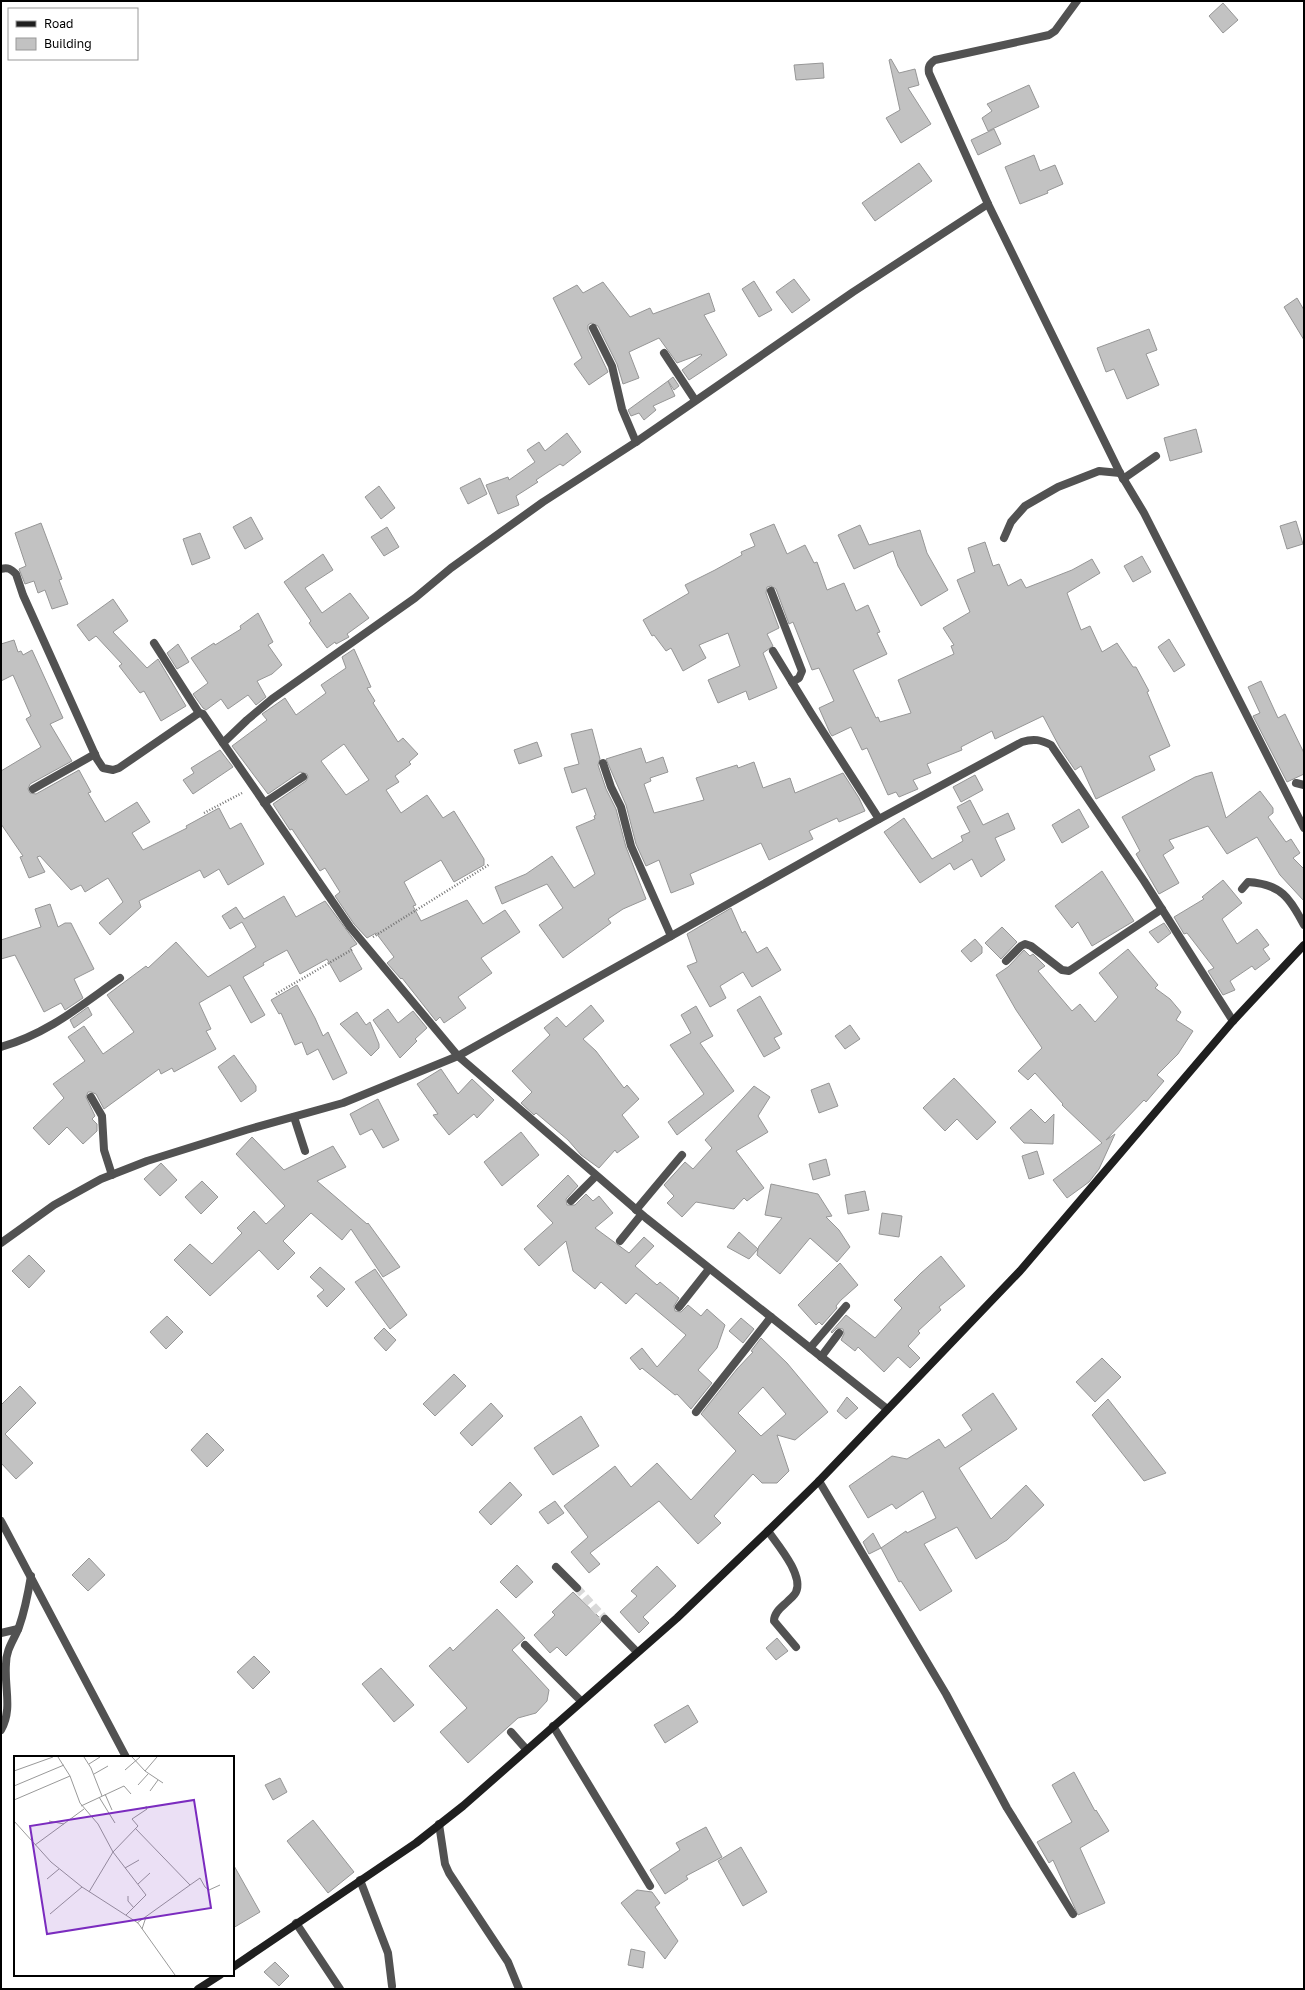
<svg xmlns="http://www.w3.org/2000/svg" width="1305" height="1990" font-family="'Golos Text',sans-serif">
  <rect width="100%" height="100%" fill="#fff"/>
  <g fill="#c2c2c2" stroke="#969696" fill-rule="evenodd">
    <polygon points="1223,3 1238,20 1223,33 1209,16"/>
    <polygon points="891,59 899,73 915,69 919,85 908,88 931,124 901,143 886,118 900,110 889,60"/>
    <polygon points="823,63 824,78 796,80 794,65"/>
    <polygon points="1029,85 1039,107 988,131 982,118 992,111 987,104"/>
    <polygon points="994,129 1001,144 978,155 971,140"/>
    <polygon points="1034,155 1040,171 1055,165 1063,184 1047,191 1048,193 1020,204 1005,167"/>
    <polygon points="919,163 932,181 875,221 862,203"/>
    <polygon points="794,279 810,300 792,313 776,292"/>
    <polygon points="754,281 772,310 759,317 742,289"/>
    <polygon points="603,282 630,317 650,308 653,314 709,293 715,311 704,315 727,355 689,380 682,370 702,355 701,354 677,363 659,338 629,352 639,378 623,384 617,364 598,326 591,323 588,325 588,330 608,372 589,385 574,364 582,358 553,298 577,285 583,293"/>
    <polygon points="1297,298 1304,310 1304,340 1284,307"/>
    <polygon points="1149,329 1157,350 1146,354 1159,385 1127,399 1114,369 1106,372 1097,348"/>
    <polygon points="673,377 679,386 674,390 668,381"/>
    <polygon points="668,381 675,396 653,406 656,410 644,420 639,413 631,416 628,410"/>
    <polygon points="1196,429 1202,452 1170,461 1164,438"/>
    <polygon points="567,433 581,452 563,466 560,464 536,480 538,482 516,496 519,505 498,514 486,485 508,477 509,480 535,462 527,450 539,442 545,451"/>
    <polygon points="480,478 487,494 468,504 460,488"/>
    <polygon points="379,486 395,508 381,519 365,497"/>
    <polygon points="251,517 263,539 245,549 233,527"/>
    <polygon points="1296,521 1303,544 1287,549 1280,526"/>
    <polygon points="41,523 62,579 59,580 68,604 52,609 45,590 38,593 34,581 25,584 19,569 26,566 15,533"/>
    <polygon points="774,524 787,554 805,545 814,563 817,562 827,590 844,583 856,611 868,605 880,632 877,633 887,654 853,670 876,718 878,717 880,722 911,713 898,680 954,654 951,646 954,645 943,628 970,612 957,580 975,572 968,548 985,542 993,566 999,564 1008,586 1021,579 1026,588 1072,570 1092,559 1100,573 1067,593 1081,630 1090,626 1102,652 1117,643 1133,667 1136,667 1149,691 1147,692 1170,746 1149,756 1155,770 1096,799 1081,766 1075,770 1060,748 1043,716 995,739 992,731 961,747 962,750 927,764 931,773 913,780 918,789 899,797 896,792 888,795 867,748 862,750 851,727 832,736 830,733 819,708 834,701 819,668 812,670 793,622 789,624 776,589 771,586 767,587 766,593 779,628 767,634 773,646 763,653 777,688 749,700 746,691 718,703 708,680 740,666 728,633 699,645 706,658 683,671 671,648 666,651 654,635 652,636 643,620 689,593 685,585 715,570 742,555 741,552 755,546 750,534"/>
    <polygon points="860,525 869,545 920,530 927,553 948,590 921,606 898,566 893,551 854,569 838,535"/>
    <polygon points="387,527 399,547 384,556 371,537"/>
    <polygon points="200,533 210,558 192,565 183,539"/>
    <polygon points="323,554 333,570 305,588 322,613 350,593 369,618 347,634 349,637 336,644 335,642 327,648 309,623 311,621 284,582"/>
    <polygon points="1142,556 1151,572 1133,582 1124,566"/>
    <polygon points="113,599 128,621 113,632 147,668 158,659 186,706 161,721 144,691 140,693 119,666 122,664 96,636 89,641 77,625"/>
    <polygon points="258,613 273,642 268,645 282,665 272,674 257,681 266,697 256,705 248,695 228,709 221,699 206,710 203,708 193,694 208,683 191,658 214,643 215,645 241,629 240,626"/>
    <polygon points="1169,639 1185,665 1174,672 1158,647"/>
    <polygon points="14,640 18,652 21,651 23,655 32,650 63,718 50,724 72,761 30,784 28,789 30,793 36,794 79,770 91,792 88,793 105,822 137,802 150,822 132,833 143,850 187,828 186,826 219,808 230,829 241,823 264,864 228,885 219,869 204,878 200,870 139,901 141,907 110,935 99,923 123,902 108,878 85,892 81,885 71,890 40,856 37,857 45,872 29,878 20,857 23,856 1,824 1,771 41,747 26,719 31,716 13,675 1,681 1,644"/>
    <polygon points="178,644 189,662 177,669 167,653"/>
    <path d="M354 649 371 687 367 688 375 701 373 703 398 742 403 738 418 754 409 762 411 764 395 776 399 782 386 790 401 813 427 795 443 818 454 811 484 859V865L454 882 441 860 404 882 416 905 413 906 421 921 467 900 483 924 505 910 520 932 481 958 492 973 458 997 466 1008 444 1023 440 1017 436 1021 402 978 401 979 387 963 394 957 376 933 367 938 354 924 335 896 340 892 325 868 320 871 292 829 290 830 273 804 306 781 308 777 307 774 300 772 268 794 232 746 267 720 262 714 285 698 296 715 326 693 321 685 346 668 342 657ZM344 744 369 780 346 795 321 761Z"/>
    <polygon points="1261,681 1278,718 1285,714 1304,753 1304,774 1287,782 1253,716 1260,713 1248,687"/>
    <polygon points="592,729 600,759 598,765 606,789 616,809 626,847 646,899 623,909 608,919 611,923 563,958 539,925 563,908 547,884 502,904 495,887 526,874 552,856 574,888 595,874 576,827 595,819 594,816 596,815 586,788 572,793 564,768 579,764 571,734"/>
    <polygon points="537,742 542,756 519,764 514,750"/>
    <polygon points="641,748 646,763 663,757 668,772 650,778 651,781 644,784 654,813 704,800 696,778 737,765 738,768 754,762 763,788 790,778 795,793 843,773 859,798 865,811 839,822 837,818 809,831 813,839 769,860 761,843 690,874 694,884 671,893 659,860 646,866 636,844 626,805 606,759"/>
    <polygon points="220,750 233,767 193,794 183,780 194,773 191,768"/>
    <polygon points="1212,772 1226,818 1260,791 1273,808 1273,813 1268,817 1286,842 1291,839 1300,853 1293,858 1304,869 1304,901 1280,875 1257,837 1227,854 1208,826 1169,840 1174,848 1163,855 1179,883 1159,894 1136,854 1140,851 1122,817 1195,777"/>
    <polygon points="975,775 983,790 961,802 953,787"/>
    <polygon points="970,800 983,825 1008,813 1015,829 995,838 1005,860 981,877 972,859 954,870 950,863 920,883 884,832 904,818 932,859 963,841 961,836 970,832 957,807"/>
    <polygon points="1079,809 1089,827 1062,843 1052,825"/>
    <polygon points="1102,871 1134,921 1092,946 1078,922 1072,928 1055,906"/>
    <polygon points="1223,880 1242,903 1222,919 1237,944 1257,929 1269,945 1263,949 1270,959 1255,970 1252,966 1230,981 1235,990 1223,995 1208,971 1214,968 1187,933 1184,934 1174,917 1204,899 1202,897"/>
    <polygon points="284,896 296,917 325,901 357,944 350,948 362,969 340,982 327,959 300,974 287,950 263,963 264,965 243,977 265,1015 251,1023 230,985 199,1003 211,1029 206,1031 216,1049 174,1072 172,1068 161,1074 159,1069 104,1109 96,1094 91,1092 88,1092 86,1097 95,1116 92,1119 97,1124 97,1131 83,1144 67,1127 49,1145 33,1128 64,1098 53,1084 85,1061 68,1037 84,1026 103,1054 134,1032 107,995 146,966 148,968 176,942 208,977 256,947 242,922 230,929 222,916 236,907 244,919"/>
    <polygon points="50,904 58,927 65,923 71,923 94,969 74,979 83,998 65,1010 61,1003 44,1012 15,955 1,959 1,940 41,927 35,909"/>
    <polygon points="731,908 742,933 745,931 757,953 767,947 781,970 752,987 743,972 720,986 726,998 710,1007 687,966 697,962 687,934"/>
    <polygon points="1164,923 1171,933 1158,943 1149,932"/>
    <polygon points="1002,927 1017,942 1001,959 985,943"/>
    <polygon points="975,939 982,947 982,953 971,962 961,951"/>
    <polygon points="1128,949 1158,985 1155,988 1170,999 1181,1012 1176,1020 1193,1031 1178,1054 1157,1075 1164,1081 1146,1102 1144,1100 1106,1140 1115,1134 1099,1169 1089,1182 1067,1198 1053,1180 1102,1143 1062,1105 1063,1104 1035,1073 1028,1080 1018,1071 1042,1048 1016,1010 996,975 1008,967 1024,950 1030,956 1033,954 1045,966 1038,971 1072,1011 1080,1004 1095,1022 1118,997 1099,973"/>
    <polygon points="297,985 315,1018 323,1036 328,1032 347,1073 333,1080 318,1049 307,1055 302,1042 295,1045 281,1013 279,1014 271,1000"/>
    <polygon points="760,996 782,1034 774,1038 780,1048 764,1057 737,1010"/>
    <polygon points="591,1005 604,1021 583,1039 596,1051 624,1088 627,1085 639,1099 622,1115 639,1137 617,1153 615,1150 599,1168 581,1155 568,1140 536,1113 534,1115 521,1103 532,1092 512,1071 550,1035 544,1028 557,1017 566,1027"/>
    <polygon points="696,1006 713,1036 700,1043 734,1091 677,1135 668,1122 704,1094 670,1045 691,1033 681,1015"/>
    <polygon points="88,1007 92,1015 74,1028 70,1020"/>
    <polygon points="388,1009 398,1023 413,1011 427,1028 415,1039 417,1041 400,1058 373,1020"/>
    <polygon points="357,1012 366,1025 370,1022 379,1044 379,1048 371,1056 340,1024"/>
    <polygon points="850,1025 860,1039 845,1049 835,1036"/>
    <polygon points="234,1055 256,1086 256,1091 241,1102 218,1067"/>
    <polygon points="441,1069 458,1094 472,1079 494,1100 477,1118 474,1114 449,1135 433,1115 438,1114 417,1084"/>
    <polygon points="954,1078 996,1122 977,1140 957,1119 945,1131 923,1108"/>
    <polygon points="829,1083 838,1106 819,1113 811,1090"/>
    <polygon points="754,1086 770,1097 758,1116 768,1132 736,1151 764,1188 747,1201 744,1198 734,1209 696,1202 682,1217 667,1203 674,1196 664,1185 685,1162 693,1169 712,1148 705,1140"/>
    <polygon points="378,1099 399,1140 383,1148 372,1129 360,1135 350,1114"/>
    <polygon points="1031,1109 1045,1123 1054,1114 1053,1144 1024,1143 1010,1128"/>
    <polygon points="521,1132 539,1155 502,1186 484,1162"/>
    <polygon points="252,1137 284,1170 333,1146 346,1167 317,1181 367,1224 368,1223 400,1267 383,1277 351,1229 342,1240 311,1213 283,1241 295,1253 278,1270 259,1250 210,1296 174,1260 190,1244 212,1264 242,1233 237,1228 254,1211 266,1224 285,1206 236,1154"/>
    <polygon points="1037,1151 1044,1174 1029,1179 1022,1156"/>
    <polygon points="826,1159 830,1175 813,1180 809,1164"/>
    <polygon points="161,1163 177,1180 160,1196 144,1179"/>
    <polygon points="568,1175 578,1186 566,1199 567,1205 575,1205 586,1194 593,1201 599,1196 613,1213 595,1228 629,1253 644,1237 654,1246 635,1266 657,1285 660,1282 679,1298 674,1306 675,1311 681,1312 688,1305 701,1316 707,1309 725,1325 717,1348 698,1370 712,1383 691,1409 677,1394 675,1395 642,1368 640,1370 630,1358 642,1348 657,1367 686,1335 636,1293 626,1304 601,1282 595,1289 573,1271 566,1241 539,1266 524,1249 553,1223 537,1206"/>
    <polygon points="202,1181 218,1197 201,1214 185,1197"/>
    <polygon points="771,1184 818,1194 832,1216 826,1217 839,1230 850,1247 837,1262 810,1238 780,1274 757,1255 758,1249 749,1259 727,1247 739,1232 758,1249 759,1246 782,1218 765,1215"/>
    <polygon points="865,1191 869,1210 848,1214 845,1195"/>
    <polygon points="882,1213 902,1216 899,1237 879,1234"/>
    <polygon points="29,1255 45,1271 29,1288 12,1271"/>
    <polygon points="941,1256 965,1286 939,1307 941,1310 918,1331 920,1333 908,1346 920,1358 910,1368 898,1357 884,1372 858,1347 855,1351 841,1340 844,1334 843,1329 837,1328 832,1333 831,1332 846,1315 875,1338 902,1308 894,1300 921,1273"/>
    <polygon points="840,1263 858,1285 841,1300 836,1306 837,1308 822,1325 819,1322 816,1325 798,1305"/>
    <polygon points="320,1267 345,1289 327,1307 317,1296 324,1290 310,1277"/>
    <polygon points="375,1269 407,1315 390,1329 355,1282"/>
    <polygon points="167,1316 183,1332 166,1349 150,1332"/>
    <polygon points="741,1318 754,1329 743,1343 729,1331"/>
    <polygon points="384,1328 396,1340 386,1351 374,1338"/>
    <path d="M761 1338 787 1363 828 1412 795 1440 777 1435 789 1471 777 1483H762L753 1474 714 1516 721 1523 698 1544 659 1501 590 1553 600 1564 589 1573 571 1552 588 1537 564 1506 615 1466 631 1487 657 1463 691 1500 736 1451 701 1414 737 1369 753 1352 751 1351ZM763 1387 786 1414 761 1436 738 1413Z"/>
    <polygon points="1102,1358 1121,1377 1095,1402 1076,1382"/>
    <polygon points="454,1374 466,1386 435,1416 423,1404"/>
    <polygon points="20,1386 36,1403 5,1434 33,1463 16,1479 1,1463 1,1405"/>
    <polygon points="993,1393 1017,1429 959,1468 991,1519 1026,1485 1044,1505 1007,1540 976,1559 957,1527 924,1544 952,1591 920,1611 901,1581 899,1582 881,1548 906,1531 907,1533 936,1518 923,1491 896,1509 892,1504 868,1518 849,1486 892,1456 907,1459 939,1439 945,1448 972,1430 962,1415"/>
    <polygon points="847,1397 858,1408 846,1419 837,1411"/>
    <polygon points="1108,1399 1166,1473 1144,1481 1092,1415"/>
    <polygon points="491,1403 503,1416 472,1446 460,1433"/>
    <polygon points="581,1416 599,1446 553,1475 534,1448"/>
    <polygon points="207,1433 224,1450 207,1467 191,1450"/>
    <polygon points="510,1482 522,1495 491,1525 479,1512"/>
    <polygon points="555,1501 564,1513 548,1524 539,1512"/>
    <polygon points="873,1533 881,1548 869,1554 863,1542"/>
    <polygon points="89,1558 105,1575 88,1591 72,1575"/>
    <polygon points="517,1565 533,1582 516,1598 500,1582"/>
    <polygon points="657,1566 676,1586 643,1617 649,1623 639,1633 620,1612 637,1596 631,1591"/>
    <polygon points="573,1592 600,1618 601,1622 566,1656 557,1647 550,1653 534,1635 555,1615 552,1612"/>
    <polygon points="497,1609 525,1638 512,1650 549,1690 547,1701 536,1713 518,1718 468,1763 440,1732 467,1708 429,1666 450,1647 453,1651"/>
    <polygon points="777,1638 788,1651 776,1660 766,1648"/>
    <polygon points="254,1656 270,1672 253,1689 237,1672"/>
    <polygon points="381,1668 414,1705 394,1722 362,1684"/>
    <polygon points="688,1705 698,1722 665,1743 654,1725"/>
    <polygon points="1074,1772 1095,1811 1096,1810 1109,1831 1080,1848 1105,1903 1078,1915 1053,1860 1049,1863 1037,1842 1072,1822 1052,1785"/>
    <polygon points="280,1778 287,1792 273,1800 265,1785"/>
    <polygon points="313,1820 354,1872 328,1893 287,1841"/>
    <polygon points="706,1827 722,1857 686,1876 688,1879 665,1894 650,1870 680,1850 676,1843"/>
    <polygon points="741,1847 767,1892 743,1906 718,1861"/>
    <polygon points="233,1864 260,1912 233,1928"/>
    <polygon points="637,1890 652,1892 660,1903 655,1907 678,1941 665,1959 621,1903"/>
    <polygon points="631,1949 645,1952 643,1968 628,1965"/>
    <polygon points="275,1962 289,1976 279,1986 264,1972"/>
  </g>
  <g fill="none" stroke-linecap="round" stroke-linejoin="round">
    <polyline stroke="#d9d9d9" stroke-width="8" stroke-dasharray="8 4" stroke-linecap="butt" points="577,1588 605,1619"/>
    <g stroke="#747474" stroke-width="2.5" stroke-dasharray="1 2" stroke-linecap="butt">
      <polyline points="204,813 242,793"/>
      <polyline points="373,937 490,864"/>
      <polyline points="276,994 353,949"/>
    </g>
    <g stroke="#525252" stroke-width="8">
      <polyline points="664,353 695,400"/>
      <polyline points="1123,479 1156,456"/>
      <polyline points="33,789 95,754"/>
      <polyline points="264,803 303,777"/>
      <path d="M1242 889 1248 882C1281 884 1290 898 1304 925"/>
      <polyline points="91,1097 102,1116 104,1150 112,1175"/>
      <polyline points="294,1117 305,1151"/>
      <polyline points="571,1201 596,1176"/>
      <polyline points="636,1210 682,1155"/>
      <polyline points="620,1241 641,1215"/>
      <polyline points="679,1307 709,1269"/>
      <polyline points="810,1348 846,1306"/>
      <polyline points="821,1357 839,1333"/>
      <polyline points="511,1732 526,1749"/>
      <polyline points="439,1824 445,1864 449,1873 508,1962 519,1989"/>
      <polyline points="360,1880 388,1953 392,1986"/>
      <polyline points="296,1923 340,1989"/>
    </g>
    <g stroke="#525252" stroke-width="8">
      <polyline points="988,204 1120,473 1144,513 1304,828"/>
      <polyline points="593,328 612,366 622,409 636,442"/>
      <polyline points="1004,538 1011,522 1025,506 1058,487 1099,471 1120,473"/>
      <path d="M1 569C8 567 11 569 16 574L23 595 97 759 103 768 113 770 119 768 199 713 203 714 350 927 458 1056 646 1218 887 1409"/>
      <polyline points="771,591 802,671 799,678 792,682"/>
      <polyline points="154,643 199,713"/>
      <polyline points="773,651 811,713 879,819"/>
      <path d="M223 743 247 720 272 699 415 598 451 568 543 502 636 442 853 292 988 204 929 73C928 67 929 64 935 60L1049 35 1055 31 1077 1"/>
      <polyline points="603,763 611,787 621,807 631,846 671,936"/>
      <polyline points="1296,783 1304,785"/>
      <polyline points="1006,961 1021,946 1025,944 1031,946 1062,970 1069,971 1162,909"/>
      <path d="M1 1047C49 1033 80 1006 120 978"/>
      <path d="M1 1243 54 1205 101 1179 147 1161 246 1130 343 1103 458 1056 879 819 1022 742C1034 738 1041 740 1051 745L1144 881 1233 1021"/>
      <polyline points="696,1412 771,1317"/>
      <polyline points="819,1481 946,1694 1007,1808 1073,1914"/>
      <polyline points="1,1521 126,1757"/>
      <path d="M768 1531C777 1544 804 1575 796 1592 795 1595 790 1599 788 1601 782 1607 774 1612 774 1621L796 1647"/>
      <polyline points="556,1567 577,1588"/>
      <polyline points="605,1619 637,1652"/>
      <polyline points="1,1633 18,1629"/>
      <polyline points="525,1645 581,1701"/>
      <polyline points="553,1726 650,1886"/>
      <path d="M1 1730C13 1709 4 1687 6 1664 6 1649 14 1640 19 1627 25 1610 28 1594 31 1576"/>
    </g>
    <g stroke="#1f1f1f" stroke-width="8">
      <polyline points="233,1967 416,1843 463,1806 677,1618 768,1531 819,1481 1020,1271 1233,1021 1304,945"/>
      <polyline points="198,1989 220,1975"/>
    </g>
  </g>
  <g transform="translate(14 1756)">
    <rect width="220" height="220" fill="#fff"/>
    <path fill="none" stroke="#999" stroke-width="1" d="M70 1 77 12 88 40M118 1 131 15 149 27M75 8 86 1M111 14 126 1M0 15 39 1M131 15 143 1M80 18 94 10M56 20 66 47 84 68 99 96 132 139 112 159M124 29 134 18M0 30 50 9M136 35 144 24M91 38 98 54M85 41 101 67M0 44 56 20 44 1M67 50 110 30 117 38M0 65 37 106 68 131 124 167 161 219M35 65 50 68M121 72 176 129 186 122 191 131 195 134 206 129M21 89 70 53M111 112 125 104M33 123 45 113M124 128 136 117M75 136 99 96 124 70 118 63 133 53 132 50M114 140V145L120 152M36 158 68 131M123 167 176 129M128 173 132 161"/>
    <path fill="#7b2cbf" fill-opacity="0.15" stroke="#7b2cbf" stroke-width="2" d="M180 44 197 152 33 178 16 70Z"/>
    <rect width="220" height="220" fill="none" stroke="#000" stroke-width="2"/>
  </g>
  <rect width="1305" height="1990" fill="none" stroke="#000000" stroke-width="4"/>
  <rect x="8" y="8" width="130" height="52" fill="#ffffff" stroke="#999999"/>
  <rect x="16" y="21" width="20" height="6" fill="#1f1f1f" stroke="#999999"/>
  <text x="44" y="28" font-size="12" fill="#000000">Road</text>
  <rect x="16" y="38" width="20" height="12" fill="#c2c2c2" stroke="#999999"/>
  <text x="44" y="48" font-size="12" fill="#000000">Building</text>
</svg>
